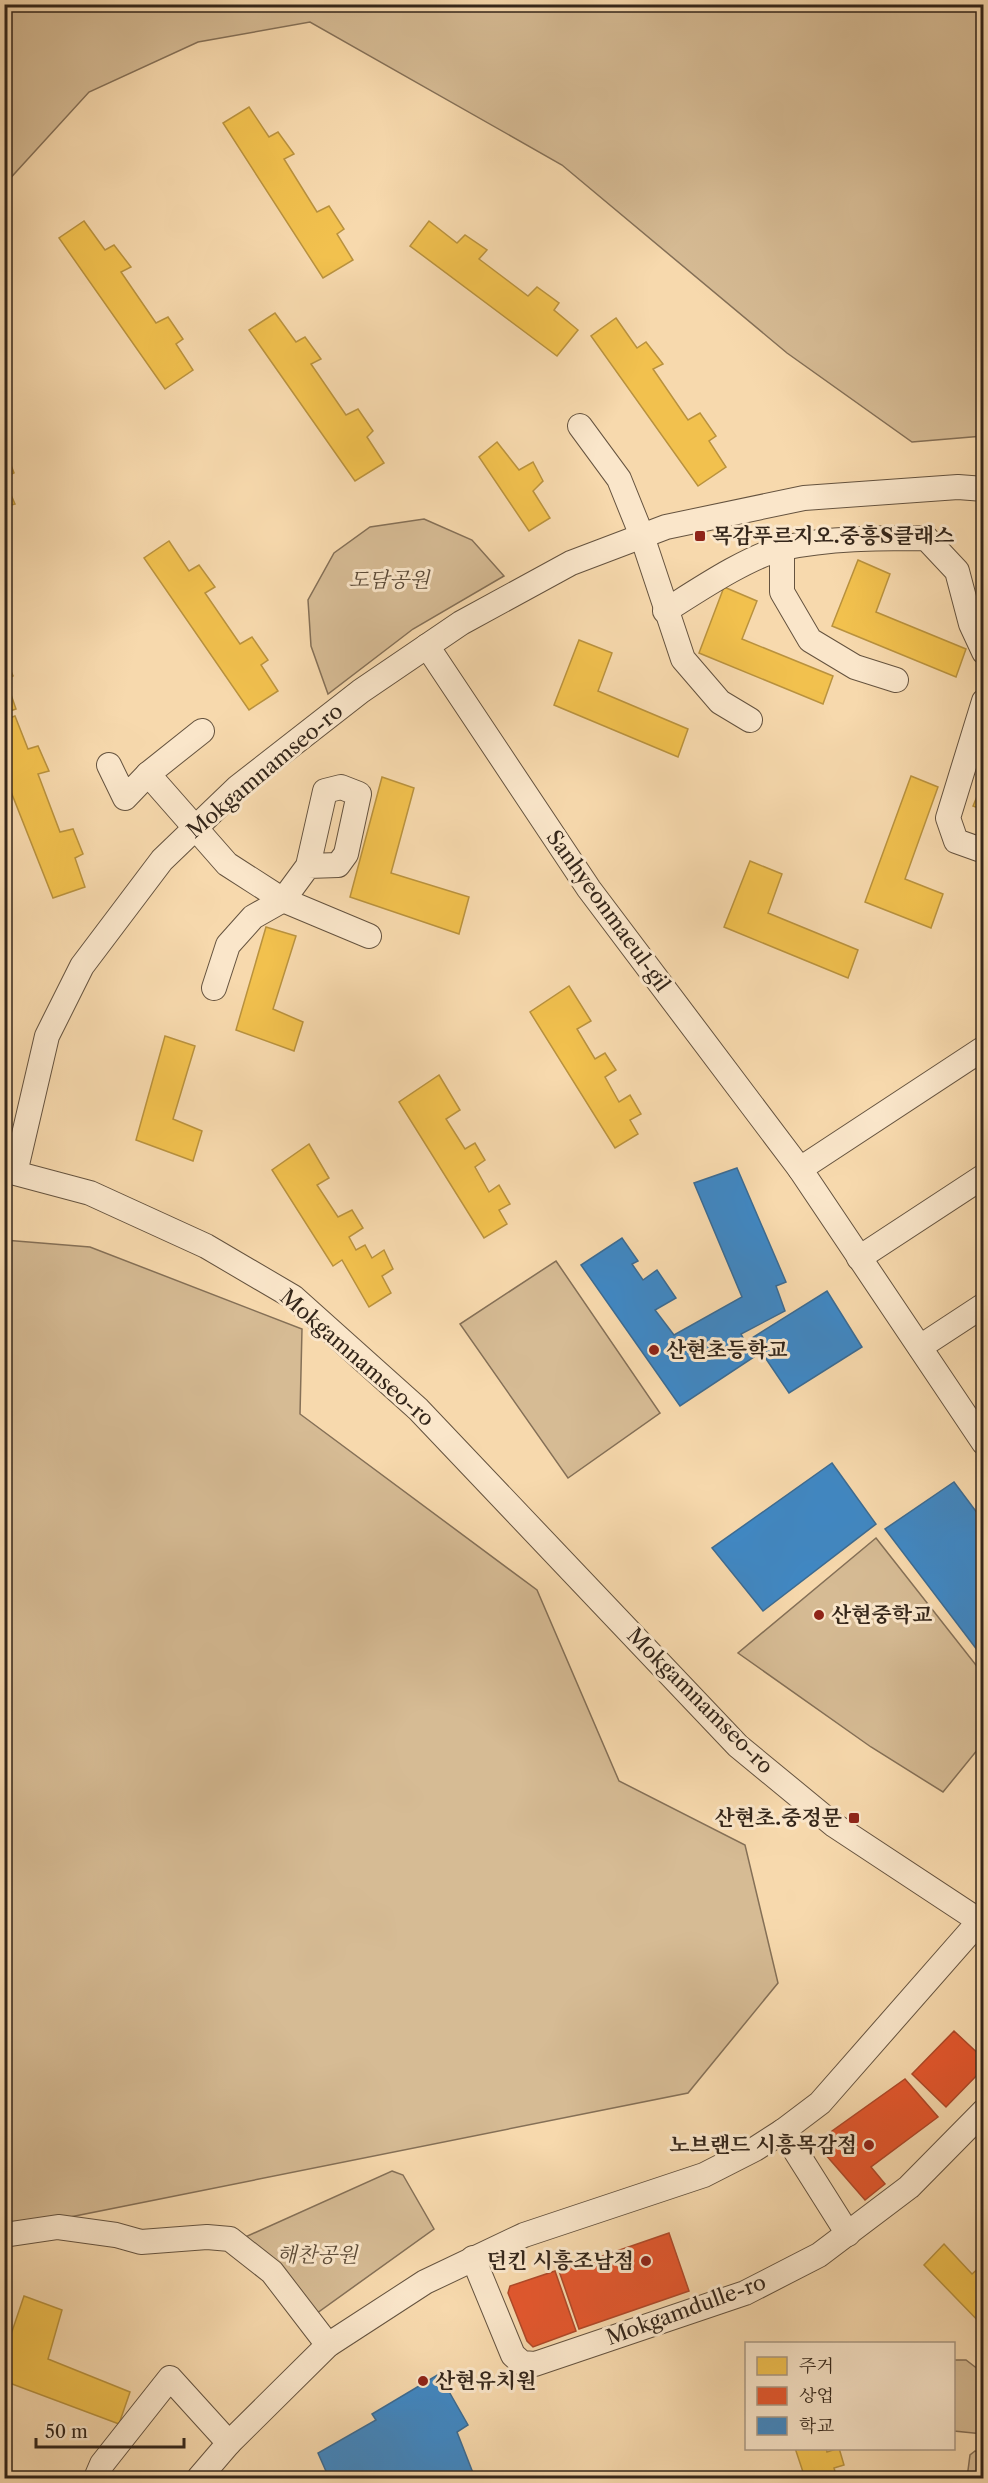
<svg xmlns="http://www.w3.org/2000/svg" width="988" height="2483" font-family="'Libre Caslon Text','Noto Serif KR',serif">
  <rect width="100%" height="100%" fill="#f7d9ad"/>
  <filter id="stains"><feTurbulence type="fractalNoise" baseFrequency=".00333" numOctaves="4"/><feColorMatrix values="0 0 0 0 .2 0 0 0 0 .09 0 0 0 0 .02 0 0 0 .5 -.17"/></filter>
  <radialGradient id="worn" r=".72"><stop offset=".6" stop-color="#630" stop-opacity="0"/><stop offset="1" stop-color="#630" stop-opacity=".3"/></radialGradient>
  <g fill="#d6bb94" stroke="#857057" stroke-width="1.5">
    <polygon points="5,4 983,5 983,436 912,442 787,353 562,165 310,22 198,42 89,92 5,184"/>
    <polygon points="424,519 472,540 504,576 413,629 328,694 311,646 308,600 334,553 370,527"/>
    <polygon points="4,1240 90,1247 302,1329 300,1414 537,1590 619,1781 745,1845 778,1983 688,2093 5,2230"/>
    <polygon points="556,1261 660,1413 568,1478 460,1324"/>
    <polygon points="876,1538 983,1674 983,1743 943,1792 871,1747 738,1653"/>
    <polygon points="392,2171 403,2175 434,2229 306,2321 243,2238"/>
    <polygon points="954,2360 966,2360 983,2373 983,2434 954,2431"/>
    <polygon points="975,2451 983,2452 983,2478 967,2478 970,2455"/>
  </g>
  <g fill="#f2c14e" stroke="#b9923e" stroke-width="1.5">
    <polygon points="249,107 269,137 278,132 294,154 284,159 317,212 329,206 344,229 337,234 353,260 323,278 223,123"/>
    <polygon points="84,221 105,250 114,245 131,267 121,272 156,323 168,317 183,339 176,344 193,370 165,389 59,238"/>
    <polygon points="429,221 457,243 465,235 487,250 479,259 528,296 537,287 559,303 554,310 578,330 557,356 410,246"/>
    <polygon points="275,313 296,342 305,337 321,359 311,364 346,415 358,409 373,431 367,437 384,463 355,481 249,330"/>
    <polygon points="616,318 637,348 646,342 663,364 653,369 688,420 700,413 716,436 709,441 726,467 698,486 591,336"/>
    <polygon points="497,442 519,470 533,462 543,481 533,491 550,518 529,531 479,457"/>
    <polygon points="4,447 14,473 4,478"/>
    <polygon points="4,479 15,504 4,507"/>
    <polygon points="169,541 189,571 199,565 215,587 205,593 240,644 252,637 268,660 261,665 278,691 249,710 144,558"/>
    <polygon points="858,560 890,574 876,612 966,649 956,677 832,626"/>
    <polygon points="724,587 757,601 742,639 833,676 823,704 699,653"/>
    <polygon points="579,640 612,653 598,691 688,729 678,757 554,705"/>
    <polygon points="4,654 13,676 6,680 16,709 4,713"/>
    <polygon points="15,716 28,749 38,746 49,771 38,774 60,832 73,829 83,854 75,858 85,887 53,898 4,774 4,720"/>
    <polygon points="911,776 938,787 905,879 943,894 931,928 865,902"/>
    <polygon points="382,777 414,788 391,873 469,897 459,934 350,897"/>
    <polygon points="984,780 984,810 973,806"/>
    <polygon points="750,861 782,874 768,913 858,950 848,978 724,927"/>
    <polygon points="266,927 296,936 273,1009 303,1022 294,1051 236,1030"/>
    <polygon points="569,986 591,1021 577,1029 595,1059 605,1053 616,1070 605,1077 619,1102 630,1095 641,1114 630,1120 638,1134 615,1148 530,1012"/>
    <polygon points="165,1036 195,1046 173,1119 202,1131 193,1161 136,1140"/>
    <polygon points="439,1075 460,1110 446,1119 465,1149 475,1143 485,1160 475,1167 489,1192 499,1185 510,1204 499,1210 507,1224 484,1238 399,1102"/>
    <polygon points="309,1144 329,1178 317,1185 338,1217 352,1210 363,1228 349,1237 356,1250 365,1245 372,1258 384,1250 393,1269 382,1276 391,1293 369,1307 342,1260 333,1266 272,1170"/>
    <polygon points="944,2244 972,2274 981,2266 984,2269 984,2280 981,2283 984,2286 984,2327 924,2265"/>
    <polygon points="24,2296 62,2310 48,2359 130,2392 119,2424 4,2381 4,2355"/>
    <polygon points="795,2448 826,2448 827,2452 839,2448 844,2465 834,2468 837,2478 805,2478"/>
  </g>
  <g fill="#e4572e" stroke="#af4828" stroke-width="1.5">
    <polygon points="954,2031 984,2059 984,2068 946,2107 912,2074"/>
    <polygon points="905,2079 938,2117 871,2167 885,2184 865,2200 825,2154 826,2141 832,2131"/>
    <polygon points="669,2233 689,2291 579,2329 559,2271"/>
    <polygon points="555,2271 576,2331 533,2347 527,2341 508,2293 510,2286"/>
  </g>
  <g fill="#3f88c5" stroke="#3c6b92" stroke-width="1.5">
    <polygon points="737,1168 786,1282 776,1286 785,1311 741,1334 754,1357 680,1406 581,1265 622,1238 638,1261 632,1264 643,1280 657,1270 676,1298 655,1310 674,1335 742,1297 694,1183"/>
    <polygon points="827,1291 862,1347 789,1393 752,1338"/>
    <polygon points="832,1463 876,1524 763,1611 712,1548"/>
    <polygon points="954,1482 984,1522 984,1659 885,1529"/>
    <polygon points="439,2374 468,2425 457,2432 475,2478 481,2478 329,2478 318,2453 376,2420 372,2414"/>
  </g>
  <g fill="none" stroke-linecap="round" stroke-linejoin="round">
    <defs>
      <g id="minor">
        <polyline points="580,426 619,479 642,536 683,659 720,702 750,720"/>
        <polyline points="984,489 958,487 804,498 666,527 571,563 461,623 361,691 238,787 162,860 82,966 47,1036 15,1173 90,1193 206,1246 293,1297 418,1409 738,1746 834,1825 984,1924"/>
        <polyline points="782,548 782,592 810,640 855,667 896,680"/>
        <path d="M665 611C697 591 747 557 783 548 829 538 879 538 926 538L957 571 971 624 984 652"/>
        <polyline points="427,646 589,889 800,1169"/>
        <polyline points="984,701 948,818 956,841 984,851"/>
        <polyline points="202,731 148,774 227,864 283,900 369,936"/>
        <polyline points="109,765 125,798 148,774"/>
        <polyline points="214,988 228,945 253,917 283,900 308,866 325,791 341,787 359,794 346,854 338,865 308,866"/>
        <polyline points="984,1048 800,1169 984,1443"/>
        <polyline points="859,1258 984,1176"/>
        <polyline points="920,1347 984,1305"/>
        <polyline points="783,2131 848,2234"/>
        <polyline points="4,2235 58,2227 116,2235 141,2242 207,2237 230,2239 272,2272 328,2345"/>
        <polyline points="473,2258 513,2355 522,2363 535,2364 745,2293 819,2255 909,2187 984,2111"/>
        <polyline points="96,2478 102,2464 170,2378 229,2443"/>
        <polyline points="199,2478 229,2443 328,2345 425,2282 524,2235 704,2175 755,2149 783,2131 820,2103 984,1916"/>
      </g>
    </defs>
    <use href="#minor" stroke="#65533f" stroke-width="26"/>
    <use href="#minor" stroke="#fae6ca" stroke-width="24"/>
  </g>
  <g fill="#8f2418" stroke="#fae6ca" stroke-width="2">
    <rect x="694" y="530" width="12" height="12" rx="3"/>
    <circle cx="654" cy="1350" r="6"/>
    <circle cx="819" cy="1615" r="6"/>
    <rect x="848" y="1812" width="12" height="12" rx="3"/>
    <circle cx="869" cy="2145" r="6"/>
    <circle cx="646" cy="2261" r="6"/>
    <circle cx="423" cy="2381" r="6"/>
  </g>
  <g text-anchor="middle" stroke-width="6" stroke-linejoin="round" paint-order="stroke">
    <g font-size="21" font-weight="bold" fill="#34261a" stroke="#fae6ca" text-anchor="start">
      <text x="712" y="543">목감푸르지오.중흥S클래스</text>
      <text x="666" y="1357">산현초등학교</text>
      <text x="831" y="1622">산현중학교</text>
      <text x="842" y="1825" text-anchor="end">산현초.중정문</text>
      <text x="857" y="2152" text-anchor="end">노브랜드 시흥목감점</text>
      <text x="634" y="2268" text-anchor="end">던킨 시흥조남점</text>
      <text x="435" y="2388">산현유치원</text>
    </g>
    <g font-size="21" font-style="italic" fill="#5c4b38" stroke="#fae6ca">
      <text x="389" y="587">도담공원</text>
      <text x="317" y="2262">해찬공원</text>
    </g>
    <g font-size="21" fill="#34261a" stroke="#fae6ca">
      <text transform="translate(265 771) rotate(-40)" y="7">Mokgamnamseo-ro</text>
      <text transform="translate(608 911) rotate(54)" y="7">Sanhyeonmaeul-gil</text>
      <text transform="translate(357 1358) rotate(41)" y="7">Mokgamnamseo-ro</text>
      <text transform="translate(700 1701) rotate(45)" y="7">Mokgamnamseo-ro</text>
      <text transform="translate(686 2310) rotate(-20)" y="7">Mokgamdulle-ro</text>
    </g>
  </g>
  <rect width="988" height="2483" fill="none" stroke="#f7d9ad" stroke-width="24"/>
  <rect x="6" y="6" width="976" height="2471" fill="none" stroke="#34261a" stroke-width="3"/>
  <rect x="12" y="12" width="964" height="2459" fill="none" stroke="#34261a" stroke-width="1.5"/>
  <rect x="745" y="2342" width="210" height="108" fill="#fae6ca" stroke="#ab9984" stroke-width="1.5"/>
  <rect x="757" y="2357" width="30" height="18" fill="#f2c14e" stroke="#ab9984" stroke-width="1.5"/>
  <text x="799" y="2372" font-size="18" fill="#34261a">주거</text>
  <rect x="757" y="2387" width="30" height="18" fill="#e4572e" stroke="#ab9984" stroke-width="1.5"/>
  <text x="799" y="2402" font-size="18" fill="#34261a">상업</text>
  <rect x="757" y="2417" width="30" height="18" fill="#3f88c5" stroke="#ab9984" stroke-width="1.5"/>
  <text x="799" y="2432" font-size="18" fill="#34261a">학교</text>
  <path d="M36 2438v9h148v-9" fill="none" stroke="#34261a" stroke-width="3"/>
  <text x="45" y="2438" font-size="18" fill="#34261a" stroke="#fae6ca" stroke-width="4.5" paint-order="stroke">50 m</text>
  <rect width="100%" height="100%" filter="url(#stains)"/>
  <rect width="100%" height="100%" fill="url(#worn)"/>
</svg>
